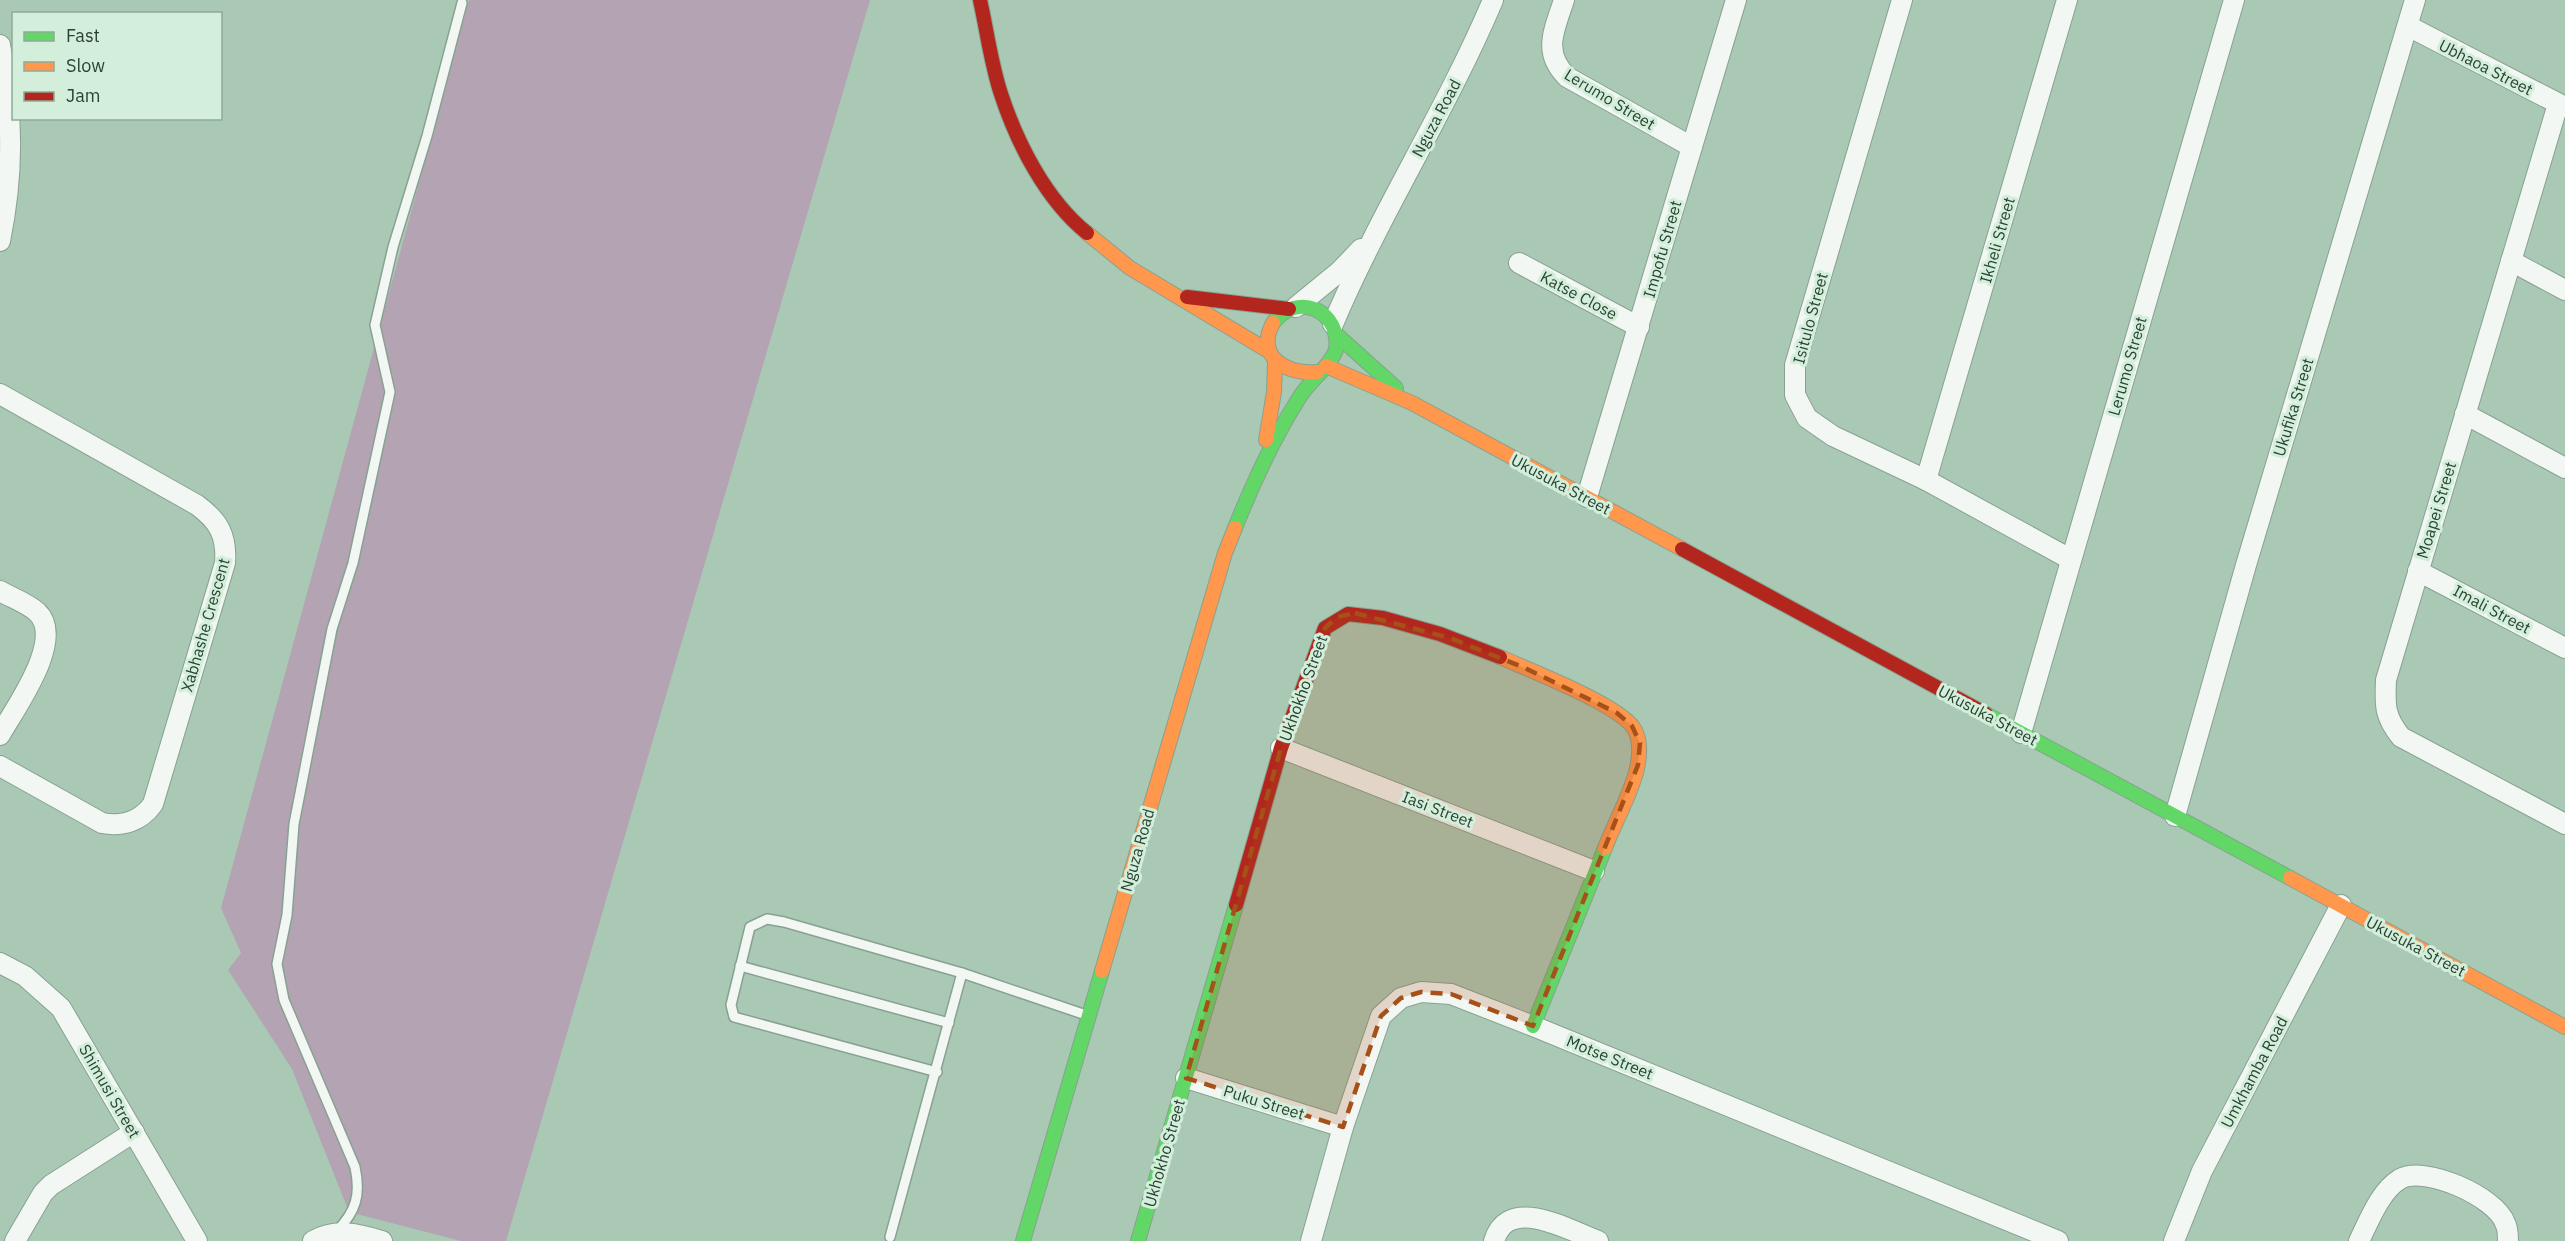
<svg xmlns="http://www.w3.org/2000/svg" width="2565" height="1241" font-family="'IBM Plex Sans',sans-serif">
  <rect width="100%" height="100%" fill="#a9c9b4"/>
  <polygon fill="#b4a3b2" points="469,0 870,0 506,1241 461,1241 349,1212 292,1069 228,970 241,953 221,908"/>
  <g fill="none" stroke-linecap="round" stroke-linejoin="round">
    <defs>
      <g id="lane">
        <polyline points="740,966 949,1023"/>
        <polyline points="937,1072 734,1017 731,1005 750,927 767,919 784,922 962,973 1086,1015"/>
        <path d="M337 1231C356 1211 361 1195 355 1167L284 1000 277 964 287 915 294 824 332 629 353 563 390 392 375 325 393 247 427 136 462 3"/>
        <polyline points="890,1237 962,973"/>
      </g>
      <g id="street">
        <path d="M1564 0C1554 31 1542 52 1567 77L1692 147"/>
        <polyline points="1902,0 1795,365 1795,395 1807,418 1833,436 1926,480 2070,559"/>
        <polyline points="2408,26 2565,107"/>
        <path d="M0 45C13 113 14 173 0 241"/>
        <path d="M2558 104 2386 680C2385 705 2384 716 2401 737L2565 824"/>
        <polyline points="2511,261 2565,290"/>
        <polyline points="1519,263 1639,327"/>
        <polyline points="1296,307 1340,271 1361,249"/>
        <path d="M1333 324C1380 213 1446 111 1493 0"/>
        <path d="M0 394 197 505C219 521 227 536 225 563L153 804C141 821 123 827 102 823L0 766"/>
        <polyline points="2465,414 2565,468"/>
        <polyline points="1926,480 2067,0"/>
        <polyline points="1587,497 1736,0"/>
        <polyline points="2418,571 2565,648"/>
        <path d="M0 591C12 598 27 603 37 612 66 639 15 708 0 735"/>
        <polyline points="2021,733 2234,0"/>
        <polyline points="1281,748 1594,871"/>
        <polyline points="2175,816 2246,565 2415,0"/>
        <polyline points="0,963 25,976 61,1008 197,1241"/>
        <polyline points="1186,1078 1343,1127"/>
        <polyline points="15,1241 43,1193 51,1185 134,1132"/>
        <path d="M313 1241C336 1228 359 1234 382 1241"/>
        <polyline points="1311,1241 1343,1127 1381,1016 1401,998 1421,992 1451,994 1533,1026 2058,1241"/>
        <path d="M1494 1241C1508 1194 1568 1230 1598 1241"/>
        <polyline points="2174,1241 2202,1171 2341,905"/>
        <path d="M2359 1241C2369 1221 2380 1191 2400 1179 2425 1165 2496 1197 2505 1223 2508 1228 2508 1235 2508 1241"/>
      </g>
      <g id="fast">
        <polyline points="1337,335 1396,388"/>
        <path d="M1235 528C1253 483 1273 439 1299 398 1309 381 1329 368 1336 350 1341 310 1297 291 1273 323"/>
        <polyline points="1986,714 2290,878"/>
        <polyline points="1533,1026 1605,848"/>
        <polyline points="1023,1241 1102,971"/>
        <polyline points="1138,1241 1236,905"/>
      </g>
      <g id="slow">
        <polyline points="1087,233 1130,268 1270,352"/>
        <path d="M1273 323C1255 356 1286 375 1317 372"/>
        <polyline points="1326,366 1412,403 1682,549"/>
        <polyline points="1266,440 1274,392 1275,363"/>
        <path d="M1500 657C1531 671 1615 703 1633 727 1640 737 1640 751 1638 763 1635 786 1614 824 1605 848"/>
        <polyline points="2290,878 2565,1027"/>
        <polyline points="1102,971 1225,553 1235,528"/>
      </g>
      <g id="jam">
        <path d="M980 0C987 31 991 64 1001 94 1017 143 1046 200 1087 233"/>
        <polyline points="1187,297 1289,309"/>
        <polyline points="1682,549 1986,714"/>
        <polyline points="1236,905 1281,748 1325,628 1348,614 1383,618 1440,634 1500,657"/>
      </g>
    </defs>
    <use href="#lane" stroke="#88a191" stroke-width="12"/>
    <use href="#street" stroke="#88a191" stroke-width="22"/>
    <use href="#fast" stroke="#88a191" stroke-width="16"/>
    <use href="#slow" stroke="#88a191" stroke-width="16"/>
    <use href="#jam" stroke="#88a191" stroke-width="16"/>
    <use href="#lane" stroke="#f2f7f4" stroke-width="9"/>
    <use href="#street" stroke="#f2f7f4" stroke-width="20"/>
    <use href="#fast" stroke="#63d668" stroke-width="14"/>
    <use href="#slow" stroke="#ff974d" stroke-width="14"/>
    <use href="#jam" stroke="#b3261e" stroke-width="14"/>
  </g>
  <path fill="#a65119" fill-opacity="0.2" stroke="#a65119" stroke-width="4.5" stroke-dasharray="12 8" stroke-linejoin="round" d="M1355 613 1450 638 1525 668 1617 713 1632 726 1640 743 1638 765 1533 1026 1451 994 1421 992 1401 998 1381 1016 1343 1127 1186 1078 1281 748 1325 628 1337 617Z"/>
  <g text-anchor="middle" stroke-width="6" stroke-linejoin="round" paint-order="stroke">
    <g font-size="16" fill="#2a4232" stroke="#d3efdb">
      <text transform="translate(2486 67) rotate(27)" y="6">Ubhaoa Street</text>
      <text transform="translate(1610 99) rotate(31)" y="6">Lerumo Street</text>
      <text transform="translate(1436 118) rotate(-62)" y="6">Nguza Road</text>
      <text transform="translate(1997 240) rotate(-74)" y="6">Ikheli Street</text>
      <text transform="translate(1662 249) rotate(-74)" y="6">Impofu Street</text>
      <text transform="translate(1579 295) rotate(28)" y="6">Katse Close</text>
      <text transform="translate(1810 318) rotate(-75)" y="6">Isitulo Street</text>
      <text transform="translate(2127 366) rotate(-74)" y="6">Lerumo Street</text>
      <text transform="translate(2293 407) rotate(-73)" y="6">Ukufika Street</text>
      <text transform="translate(1561 484) rotate(28)" y="6">Ukusuka Street</text>
      <text transform="translate(2436 510) rotate(-73)" y="6">Moapei Street</text>
      <text transform="translate(2492 609) rotate(28)" y="6">Imali Street</text>
      <text transform="translate(205 625) rotate(-74)" y="6">Xabhashe Crescent</text>
      <text transform="translate(1303 688) rotate(-70)" y="6">Ukhokho Street</text>
      <text transform="translate(1988 715) rotate(28)" y="6">Ukusuka Street</text>
      <text transform="translate(1438 809) rotate(21)" y="6">Iasi Street</text>
      <text transform="translate(1137 850) rotate(-74)" y="6">Nguza Road</text>
      <text transform="translate(2416 946) rotate(28)" y="6">Ukusuka Street</text>
      <text transform="translate(1610 1057) rotate(22)" y="6">Motse Street</text>
      <text transform="translate(2254 1072) rotate(-62)" y="6">Umkhamba Road</text>
      <text transform="translate(110 1091) rotate(60)" y="6">Shimusi Street</text>
      <text transform="translate(1264 1102) rotate(17)" y="6">Puku Street</text>
      <text transform="translate(1164 1153) rotate(-74)" y="6">Ukhokho Street</text>
    </g>
  </g>
  <rect x="12" y="12" width="210" height="108" fill="#d3efdb" stroke="#8faa97" stroke-width="1.5"/>
  <rect x="24" y="32" width="30" height="9" fill="#63d668" stroke="#8faa97" stroke-width="1.5"/>
  <text x="66" y="42" font-size="18" fill="#2a4232">Fast</text>
  <rect x="24" y="62" width="30" height="9" fill="#ff974d" stroke="#8faa97" stroke-width="1.5"/>
  <text x="66" y="72" font-size="18" fill="#2a4232">Slow</text>
  <rect x="24" y="92" width="30" height="9" fill="#b3261e" stroke="#8faa97" stroke-width="1.5"/>
  <text x="66" y="102" font-size="18" fill="#2a4232">Jam</text>
</svg>
